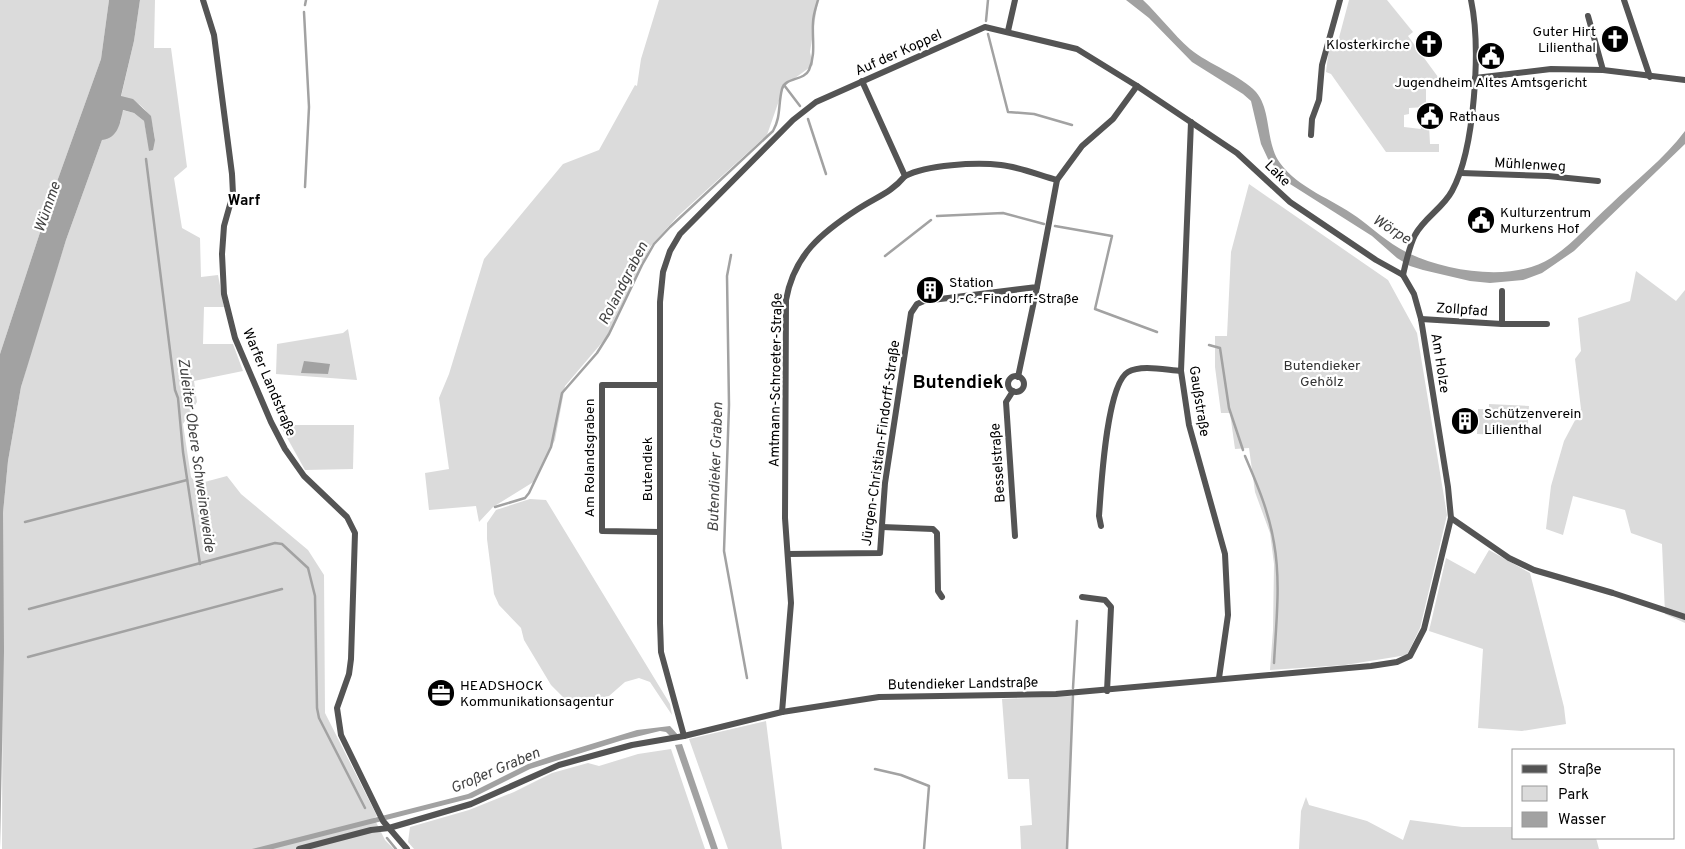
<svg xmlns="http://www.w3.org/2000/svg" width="1685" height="849" font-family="Overpass,sans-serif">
  <rect width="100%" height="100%" fill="#fff"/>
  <g fill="#dbdbdb">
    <polygon points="0,0 109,0 101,59 54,190 0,354"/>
    <path d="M140 0H155L154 48H171L187 167 174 178 182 228 200 238 201 277 218 275 224 307H204L203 344H233L243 371 194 381 197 402 183 424 191 477 197 484 227 476 241 494 308 550 324 575 325 713 377 816 374 818 385 840 394 849H2L3 513 8 461 21 387 39 324 66 240 102 140 121 121 122 110 134 113 144 121 148 142 155 140C152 115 146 103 121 97L134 41Z"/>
    <polygon points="659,0 818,0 810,52 813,65 784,86 767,135 677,217 650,247 611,332 565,386 555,440 535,481 493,507 479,522 476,506 429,510 425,473 449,469 439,398 449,374 484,259 563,164 599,150 635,85 637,86 641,59"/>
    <polygon points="1349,0 1387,0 1413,32 1408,36 1438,77 1426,86 1426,107 1409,108 1409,114 1404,115 1404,127 1421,129 1421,125 1429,125 1430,144 1439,144 1439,152 1386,152 1331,74 1326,72 1329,48 1336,49"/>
    <polygon points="1249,184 1388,280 1417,333 1447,515 1420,628 1407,655 1345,665 1270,670 1273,630 1274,564 1270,533 1255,492 1249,448 1235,449 1230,413 1221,413 1215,367 1215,336 1227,336 1231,252"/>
    <polygon points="1636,271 1676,301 1685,290 1685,623 1665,614 1662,544 1631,533 1625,510 1573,496 1563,535 1546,529 1551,486 1564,441 1581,409 1575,359 1581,351 1578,318 1630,301"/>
    <polygon points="348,329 357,380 276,374 277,344 343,333"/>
    <polygon points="1489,404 1529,406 1527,436 1477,434 1478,409 1489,409"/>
    <polygon points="280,425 354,425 353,469 305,470"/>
    <polygon points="530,499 546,500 670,704 672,715 650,682 639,678 625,682 609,696 581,702 564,698 551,685 524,640 521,628 499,605 494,594 487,539 487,523 496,510"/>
    <polygon points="1489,550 1530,573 1564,707 1566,724 1522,731 1478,728 1483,649 1429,631 1446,558 1475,574"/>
    <polygon points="1073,696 1067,849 1021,849 1020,826 1032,825 1029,779 1008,779 1002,699"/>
    <polygon points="766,721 782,849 728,849 689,739"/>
    <polygon points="671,749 705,849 414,849 408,842 410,827 469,810 514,792 552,773 588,763 599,766 638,754"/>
    <polygon points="1306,797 1309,805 1367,821 1403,840 1410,820 1462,827 1514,827 1514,838 1596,838 1599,849 1299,849 1301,811"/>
  </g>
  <g fill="#a2a2a2">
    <path d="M109 0H140L134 41 121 96 133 99 151 116 155 140 153 150 149 151 144 121 134 113 123 110C120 124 118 138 102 140L66 240 21 387 8 461 3 513 4 651 0 849V354L54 190 101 59Z"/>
    <path d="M1126 0H1143C1159 15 1173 34 1190 49 1208 64 1242 76 1256 92 1272 111 1265 142 1280 163 1298 188 1332 199 1357 217 1372 228 1388 243 1406 252 1444 271 1513 283 1551 258 1573 244 1591 222 1610 205 1635 181 1664 159 1685 131V144L1574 251 1542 273 1523 280 1490 283 1470 281 1423 270 1410 266 1397 258 1372 236 1290 184 1268 159 1261 144 1251 101 1243 94 1192 62 1149 18Z"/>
    <polygon points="304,361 330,364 328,374 301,373"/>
    <polygon points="670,726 678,735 670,736 666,732 660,731 623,740 530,769 472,798 273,849 252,849 468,794 528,764 555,755 637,730"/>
    <polygon points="682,744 718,849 711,849 675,745"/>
  </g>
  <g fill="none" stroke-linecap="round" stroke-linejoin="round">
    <g stroke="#a2a2a2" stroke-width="2.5">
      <polyline points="305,5 306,0"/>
      <polyline points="304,12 309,107 305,187"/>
      <polyline points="986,21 988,0"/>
      <polyline points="988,34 1008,112 1034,114 1072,125"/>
      <polyline points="784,85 800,106"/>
      <polyline points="808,119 826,174"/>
      <polyline points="146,159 175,390 178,398 183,452 200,564"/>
      <polyline points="937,216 1003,213 1044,224"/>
      <polyline points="1055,226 1112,236 1095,309 1157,332"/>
      <polyline points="731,255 727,276 729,405 724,551 747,678"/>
      <polyline points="885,256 931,220"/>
      <polyline points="1209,345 1220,348 1229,408 1243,450"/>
      <path d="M1245 456C1257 484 1269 512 1274 543 1281 582 1276 624 1274 663"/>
      <path d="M495 507 525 498 529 493 551 447 562 393 597 353 609 334 642 265 654 244 670 227 773 131C781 117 778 105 782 89 785 77 804 81 809 70 816 54 812 39 813 23 813 15 816 7 818 0"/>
      <polyline points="25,522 187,480"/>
      <polyline points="29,609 275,543 282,544 308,568 315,596 317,708 319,718 365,808"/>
      <polyline points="28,657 282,589"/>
      <polyline points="1073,688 1077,621"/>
      <polyline points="875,769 901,775 929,786 924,849"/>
      <polyline points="387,838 396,849"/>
      <polyline points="1067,849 1073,696"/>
    </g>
    <g stroke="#545454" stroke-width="6">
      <polyline points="203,0 214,35 232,174 233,194 224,226 222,254 224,294 235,338 271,422 285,449 304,476 347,517 355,533 351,659 349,674 337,708 341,735 383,821 407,849"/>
      <polyline points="1624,0 1650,77"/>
      <polyline points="1588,16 1603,70"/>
      <polyline points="1008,31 1015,0"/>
      <polyline points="1475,78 1551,69 1603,70 1685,80"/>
      <polyline points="1191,122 1181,371 1189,425 1225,554 1228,615 1219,678"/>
      <polyline points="1311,135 1312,119 1319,100 1322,65 1340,0"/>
      <polyline points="1461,173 1548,176 1598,181"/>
      <path d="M905 176C927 165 975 162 1001 165 1019 167 1039 175 1057 180"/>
      <path d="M1403 275C1406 262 1409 247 1415 235 1424 218 1443 208 1452 191 1475 149 1481 47 1471 0"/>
      <polyline points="1502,291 1502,324"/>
      <polyline points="1421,319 1502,324 1547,324"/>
      <circle cx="1016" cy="384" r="8"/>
      <polyline points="1018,377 1037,287"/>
      <polyline points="659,385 602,385 602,531 660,532"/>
      <polyline points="1013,391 1006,402 1015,536"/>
      <polyline points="1451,518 1509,558 1534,570 1613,593 1685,617"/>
      <path d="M1101 526 1099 516C1101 490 1106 385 1128 372 1141 364 1166 370 1181 371"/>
      <polyline points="882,527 933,529 937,533 938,591 942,597"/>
      <polyline points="788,554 880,553 885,483 911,313 917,304 924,301 1037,287 1057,180 1082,146 1113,119 1137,86"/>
      <polyline points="1082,597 1105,600 1111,607 1107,691"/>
      <path d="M782 712 791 603 785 518 786 300C794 255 821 233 858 209 876 197 891 193 905 176L862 81"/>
      <polyline points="684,736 661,652 660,623 660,302 663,272 670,251 680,234 793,120 816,102 985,27 1077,49 1137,86 1237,153 1290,202 1376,260 1403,275"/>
      <polyline points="299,849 371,830 389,828 471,804 559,765 632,745 684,736 782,712 879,697 1056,694 1371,666 1397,662 1410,656 1424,629 1451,518 1448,487 1421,319 1414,294 1403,275"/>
    </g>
  </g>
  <defs>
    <symbol id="church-disc" viewBox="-11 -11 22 22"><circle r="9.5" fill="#000" stroke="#fff"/><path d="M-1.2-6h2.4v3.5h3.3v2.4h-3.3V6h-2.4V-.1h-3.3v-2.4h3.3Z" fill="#fff"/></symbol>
    <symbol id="civic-disc" viewBox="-11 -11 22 22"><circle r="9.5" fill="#000" stroke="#fff"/><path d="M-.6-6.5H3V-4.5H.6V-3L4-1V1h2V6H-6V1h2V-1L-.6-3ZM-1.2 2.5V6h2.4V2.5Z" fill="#fff"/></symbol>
    <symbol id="building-disc" viewBox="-11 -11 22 22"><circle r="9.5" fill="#000" stroke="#fff"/><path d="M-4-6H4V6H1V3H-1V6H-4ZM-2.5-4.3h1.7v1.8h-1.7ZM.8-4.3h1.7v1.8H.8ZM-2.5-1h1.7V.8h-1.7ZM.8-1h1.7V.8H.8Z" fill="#fff"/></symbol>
    <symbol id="office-disc" viewBox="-11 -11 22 22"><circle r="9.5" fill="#000" stroke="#fff"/><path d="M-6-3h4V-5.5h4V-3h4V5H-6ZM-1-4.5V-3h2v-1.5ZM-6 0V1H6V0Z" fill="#fff"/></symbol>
  </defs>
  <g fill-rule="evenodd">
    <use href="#church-disc" x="1599" y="23" width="32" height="32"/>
    <use href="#church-disc" x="1413" y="28" width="32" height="32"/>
    <use href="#civic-disc" x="1475" y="40" width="32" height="32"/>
    <use href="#civic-disc" x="1414" y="100" width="32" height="32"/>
    <use href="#civic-disc" x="1465" y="204" width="32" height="32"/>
    <use href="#building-disc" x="914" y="274" width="32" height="32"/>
    <use href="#building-disc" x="1449" y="405" width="32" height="32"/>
    <use href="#office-disc" x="425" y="677" width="32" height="32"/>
  </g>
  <g text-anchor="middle" stroke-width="4.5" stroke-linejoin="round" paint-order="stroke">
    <g font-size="14" fill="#000" stroke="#fff" text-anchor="start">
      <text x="1596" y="36" text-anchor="end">Guter Hirt<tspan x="1596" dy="16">Lilienthal</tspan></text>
      <text x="1410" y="49" text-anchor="end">Klosterkirche</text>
      <text x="1491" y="87" text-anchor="middle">Jugendheim Altes Amtsgericht</text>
      <text x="1449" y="121">Rathaus</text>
      <text x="1500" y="217">Kulturzentrum<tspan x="1500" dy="16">Murkens Hof</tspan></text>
      <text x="949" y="287">Station<tspan x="949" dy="16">J.-C.-Findorff-Straße</tspan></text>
      <text x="1484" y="418">Schützenverein<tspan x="1484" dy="16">Lilienthal</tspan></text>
      <text x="460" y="690">HEADSHOCK<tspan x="460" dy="16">Kommunikationsagentur</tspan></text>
    </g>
    <g font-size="14" fill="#000" stroke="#fff">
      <text transform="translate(898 52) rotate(-24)" y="5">Auf der Koppel</text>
      <text transform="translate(1530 164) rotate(3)" y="5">Mühlenweg</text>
      <text transform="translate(1278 173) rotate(45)" y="5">Lake</text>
      <text transform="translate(1462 309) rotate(4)" y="5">Zollpfad</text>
      <text transform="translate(1441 363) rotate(81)" y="5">Am Holze</text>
      <text transform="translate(775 380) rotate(-89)" y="5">Amtmann-Schroeter-Straße</text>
      <text transform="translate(270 382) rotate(67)" y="5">Warfer Landstraße</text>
      <text transform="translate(1200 401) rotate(81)" y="5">Gaußstraße</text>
      <text transform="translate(880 443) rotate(-82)" y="5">Jürgen-Christian-Findorff-Straße</text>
      <text transform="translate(589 458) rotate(-90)" y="5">Am Rolandsgraben</text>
      <text transform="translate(997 463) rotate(-94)" y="5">Besselstraße</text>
      <text transform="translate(647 469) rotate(-90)" y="5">Butendiek</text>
      <text transform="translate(963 683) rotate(-1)" y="5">Butendieker Landstraße</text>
    </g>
    <g font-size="14" fill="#323232" stroke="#fff">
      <text x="1322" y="370">Butendieker<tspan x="1322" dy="16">Gehölz</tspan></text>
    </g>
    <g font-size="15" font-weight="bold" fill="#000" stroke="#fff">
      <text x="244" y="205">Warf</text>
    </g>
    <g font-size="15" font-style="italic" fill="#434343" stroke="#fff">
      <text transform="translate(47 207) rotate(-71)" y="5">Wümme</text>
      <text transform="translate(1392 229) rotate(32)" y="5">Wörpe</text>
      <text transform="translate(623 283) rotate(-63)" y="5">Rolandgraben</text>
      <text transform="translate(197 455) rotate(82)" y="5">Zuleiter Obere Schweineweide</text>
      <text transform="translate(715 467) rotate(-88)" y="5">Butendieker Graben</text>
      <text transform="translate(495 770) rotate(-23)" y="5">Großer Graben</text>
    </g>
    <g font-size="19" font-weight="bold" fill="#000" stroke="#fff">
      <text x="958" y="388">Butendiek</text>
    </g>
  </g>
  <rect x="1512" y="749" width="162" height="90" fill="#ffffff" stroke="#999999"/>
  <rect x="1522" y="765" width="25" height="8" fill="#545454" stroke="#999999"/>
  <text x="1558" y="774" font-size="15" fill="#000000">Straße</text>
  <rect x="1522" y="786" width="25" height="15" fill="#dbdbdb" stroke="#999999"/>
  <text x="1558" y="799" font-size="15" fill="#000000">Park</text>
  <rect x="1522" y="812" width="25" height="15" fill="#a2a2a2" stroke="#999999"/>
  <text x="1558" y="824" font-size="15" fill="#000000">Wasser</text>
</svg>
